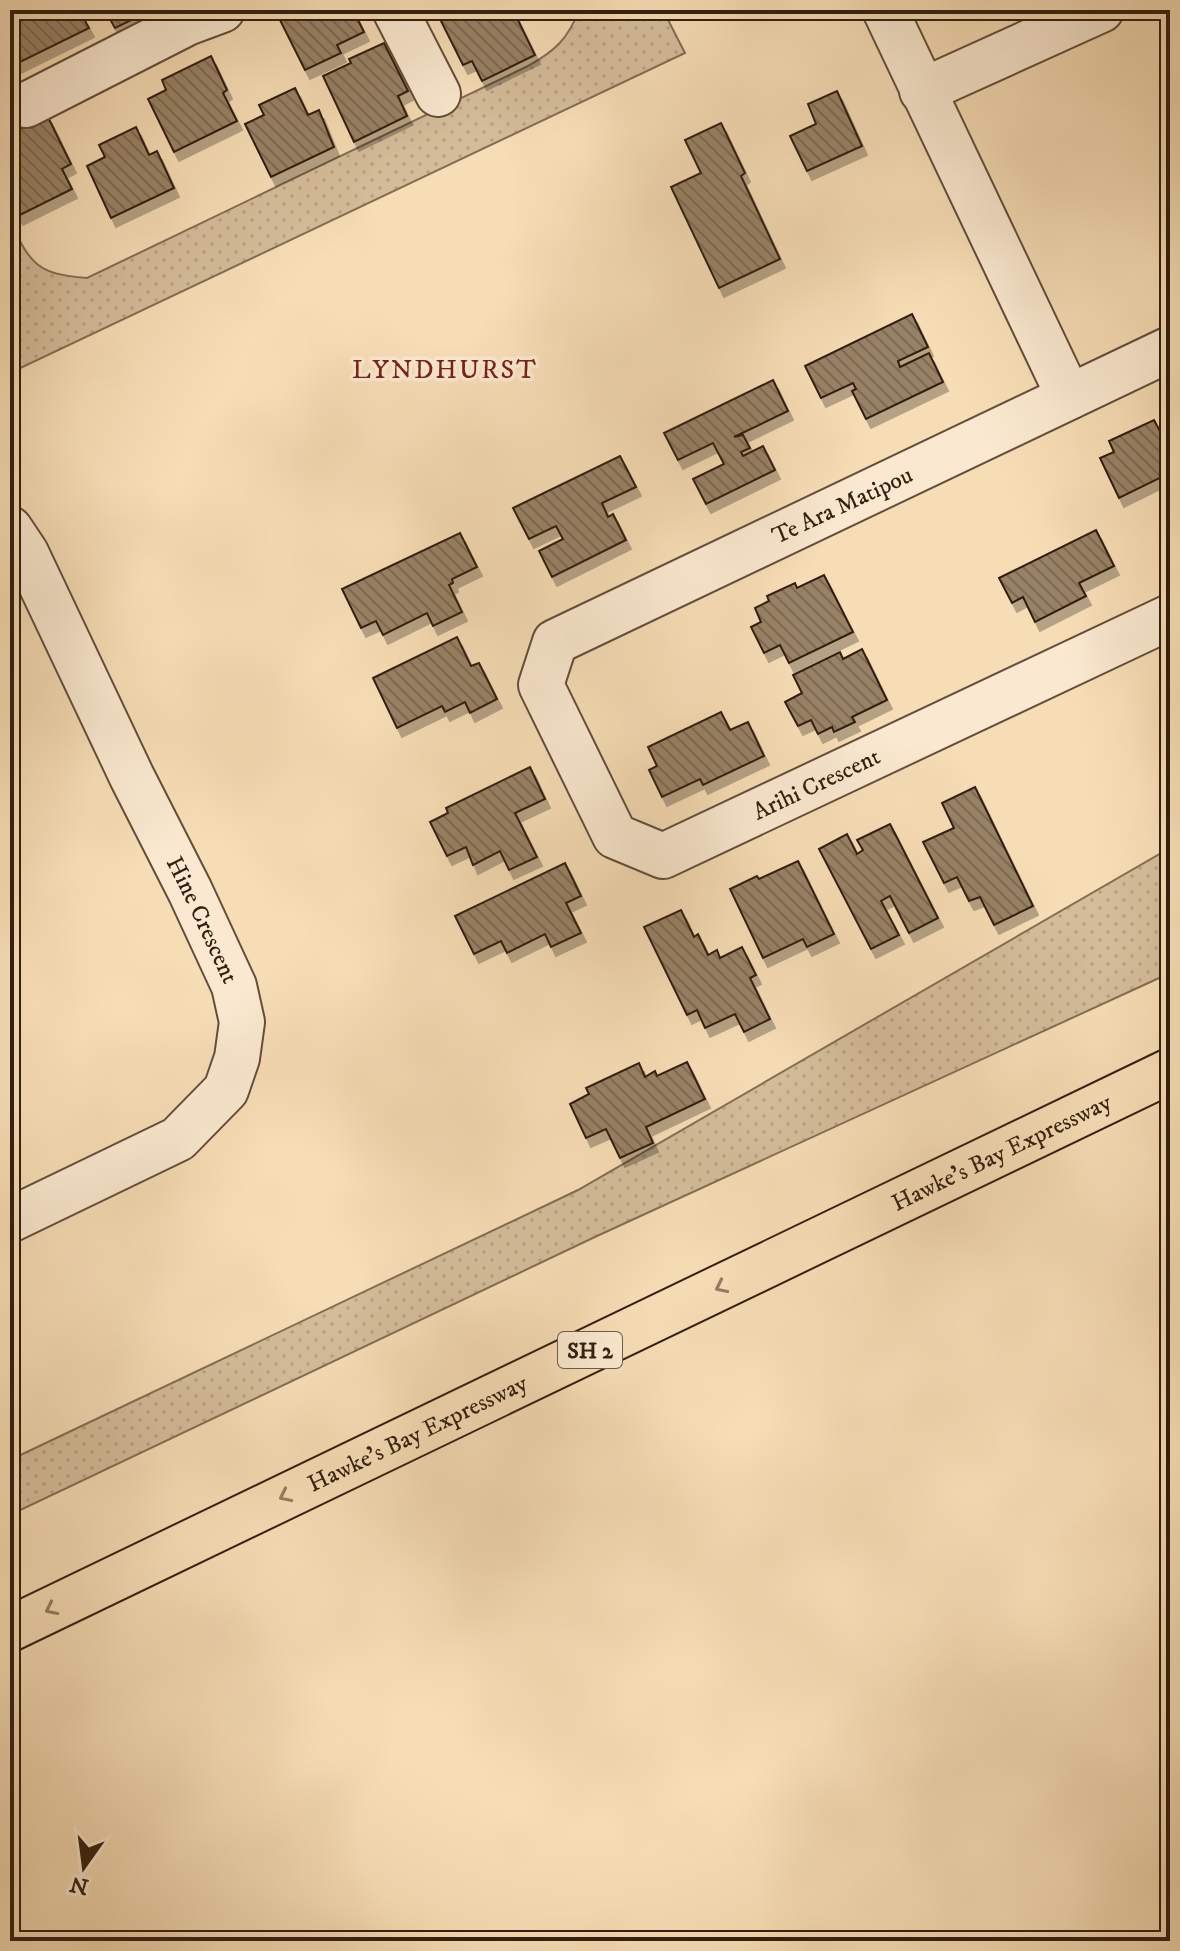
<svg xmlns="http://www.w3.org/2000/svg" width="1180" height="1951" font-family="'IM FELL DW Pica',serif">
  <defs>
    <pattern id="grass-dots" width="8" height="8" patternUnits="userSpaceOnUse" patternTransform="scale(2)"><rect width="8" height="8" fill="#d5bd9a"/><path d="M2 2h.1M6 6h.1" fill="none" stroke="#b7a284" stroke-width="1.8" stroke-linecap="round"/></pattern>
    <pattern id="building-back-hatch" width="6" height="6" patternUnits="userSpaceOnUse" patternTransform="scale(2)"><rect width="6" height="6" fill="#988266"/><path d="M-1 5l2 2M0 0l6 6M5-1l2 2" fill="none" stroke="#7d6a53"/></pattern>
    <filter id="shadow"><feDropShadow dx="5" dy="9" stdDeviation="0" flood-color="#0004"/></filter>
  </defs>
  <rect width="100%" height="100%" fill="#f7ddb6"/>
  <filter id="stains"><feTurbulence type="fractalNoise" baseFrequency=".0025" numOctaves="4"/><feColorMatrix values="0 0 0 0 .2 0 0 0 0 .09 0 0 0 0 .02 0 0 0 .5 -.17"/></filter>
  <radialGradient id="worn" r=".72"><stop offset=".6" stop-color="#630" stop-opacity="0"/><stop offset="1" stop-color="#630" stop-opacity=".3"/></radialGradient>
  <g fill="url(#grass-dots)" stroke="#836e55" stroke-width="2">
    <path d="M579 10H663L685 53 10 373V221C31 265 37 274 87 278L528 66C555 51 568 39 579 10Z"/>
    <polygon points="1170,848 1170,973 597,1236 10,1515 10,1460 578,1190"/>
  </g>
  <g fill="url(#building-back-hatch)" stroke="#311f10" stroke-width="2" filter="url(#shadow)">
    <polygon points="10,10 79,10 89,28 10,67"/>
    <polygon points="105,10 152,10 115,28"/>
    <polygon points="275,10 353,10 364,32 337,45 341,53 305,70"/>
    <polygon points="454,10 513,10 535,55 482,81 472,61 463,65 439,17"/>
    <polygon points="384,43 408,91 398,96 407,116 354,142 323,76 351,63 349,59"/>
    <polygon points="211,56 227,90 223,93 237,121 174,152 148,99 166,90 162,80"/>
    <polygon points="295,88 308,115 319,110 334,147 271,177 245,124 264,115 259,105"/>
    <polygon points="837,91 862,146 807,171 790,136 816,124 808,104"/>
    <polygon points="47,115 71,164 62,169 72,189 18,216 10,200 11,133"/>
    <polygon points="721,123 745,173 741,176 780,259 719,288 671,187 701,173 685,140"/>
    <polygon points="136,127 149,155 157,151 174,188 111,218 87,166 105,157 99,145"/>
    <polygon points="912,314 928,347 898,361 900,367 929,353 943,382 866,419 852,391 856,389 853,383 821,398 805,366"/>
    <polygon points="773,380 788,411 734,437 743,435 750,448 741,452 743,456 763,446 775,470 706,504 693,479 724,464 713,443 678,460 664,433"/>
    <polygon points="1154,420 1162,435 1170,431 1170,473 1119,498 1100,458 1114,452 1109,441"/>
    <polygon points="620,456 636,487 602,503 608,517 613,514 626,540 552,577 539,551 563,539 556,526 529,539 513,508"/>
    <polygon points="1096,530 1114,566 1079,583 1086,596 1035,622 1023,597 1012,603 999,578"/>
    <polygon points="460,533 477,567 452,579 453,583 449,585 462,612 433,626 427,613 383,635 376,621 361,628 342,589"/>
    <polygon points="824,575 853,632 789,663 780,645 764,653 751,627 761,622 755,608 769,601 767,596 795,583 797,588"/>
    <polygon points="457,637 471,666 479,663 497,699 470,713 465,702 445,712 442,706 397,728 373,678"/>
    <polygon points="862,649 887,700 852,717 855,722 834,732 832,727 818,734 811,720 798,726 785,702 802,693 793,675 840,652 843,659"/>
    <polygon points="721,712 730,730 748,722 764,756 703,785 700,779 662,797 649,770 657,766 648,747"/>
    <polygon points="530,767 545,799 515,813 537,857 509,870 500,851 473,865 466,847 447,856 430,822 448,813 446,808"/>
    <polygon points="975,787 1033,906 994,925 980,897 969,901 957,877 944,883 923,842 954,828 942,803"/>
    <polygon points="890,824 938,918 909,933 890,896 881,901 899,935 871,949 819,849 847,834 857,854 863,850 857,840"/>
    <polygon points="798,861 834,934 807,947 803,939 763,958 730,889 757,876 759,879"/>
    <polygon points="565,863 581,896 566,903 581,933 551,947 545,934 507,953 501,941 474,954 455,916"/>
    <polygon points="681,910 694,937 698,934 708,955 717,950 720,958 742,947 756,975 750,978 770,1019 744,1032 735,1014 705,1028 697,1010 687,1015 644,927"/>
    <polygon points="687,1062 705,1099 646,1127 653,1143 620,1158 606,1129 586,1138 570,1104 589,1094 586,1088 639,1063 645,1077 655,1071 657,1076"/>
  </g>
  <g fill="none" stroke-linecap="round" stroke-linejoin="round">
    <defs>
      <g id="minor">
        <polyline points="395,10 438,94"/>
        <polyline points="885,10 1069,397"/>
        <polyline points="922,91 1101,10"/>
        <polyline points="26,105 187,23 222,10"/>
        <path id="s1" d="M1170 349 555 642 541 685 615 836 663 856 1170 617"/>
        <path id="s2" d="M10 529 26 553 132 777 190 891 234 986 242 1022 237 1058 226 1090 178 1139 10 1220"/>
      </g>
      <g id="highway">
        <path id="s3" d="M10 1629 1170 1071"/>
      </g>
    </defs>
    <use href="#minor" stroke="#624e3a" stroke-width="48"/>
    <use href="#highway" stroke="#311f10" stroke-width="48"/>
    <use href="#minor" stroke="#fae9d0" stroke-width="44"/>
    <use href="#highway" stroke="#f7ddb6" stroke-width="44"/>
  </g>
  <defs><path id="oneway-chevron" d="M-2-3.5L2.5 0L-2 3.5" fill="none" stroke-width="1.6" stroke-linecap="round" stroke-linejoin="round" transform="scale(2)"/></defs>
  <g stroke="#947e63">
    <use href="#oneway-chevron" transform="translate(721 1287) rotate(154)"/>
    <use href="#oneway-chevron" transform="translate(285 1496) rotate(154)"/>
    <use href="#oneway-chevron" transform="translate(51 1609) rotate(154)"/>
  </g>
  <g text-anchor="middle" stroke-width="7" stroke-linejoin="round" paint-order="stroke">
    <rect fill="#fae9d0" stroke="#6d5c4a" stroke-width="2" x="558" y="1332" width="64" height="36" rx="6"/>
    <g font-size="22" font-weight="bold" fill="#311f10">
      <text x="590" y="1358">SH 2</text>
    </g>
    <g font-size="24" fill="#311f10" stroke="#fae9d0">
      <text transform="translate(842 505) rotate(-25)" y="8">Te Ara Matipou</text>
      <text dy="8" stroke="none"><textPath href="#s1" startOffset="1116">Arihi Crescent</textPath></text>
      <text dy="8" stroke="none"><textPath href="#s2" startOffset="436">Hine Crescent</textPath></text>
      <text dy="8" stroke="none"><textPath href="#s3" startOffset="1100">Hawke's Bay Expressway</textPath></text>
      <text dy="8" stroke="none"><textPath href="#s3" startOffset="452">Hawke's Bay Expressway</textPath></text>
    </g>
    <g font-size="26" letter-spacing="2" fill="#7a1f14" stroke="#fae9d0">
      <text x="445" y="378">LYNDHURST</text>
    </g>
  </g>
  <rect width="1180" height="1951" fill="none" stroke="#f7ddb6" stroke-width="40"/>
  <rect x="12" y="12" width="1156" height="1927" fill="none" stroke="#311f10" stroke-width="4"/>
  <rect x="20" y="20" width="1140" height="1911" fill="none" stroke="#311f10" stroke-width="2"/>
  <g transform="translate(84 1867) rotate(194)" stroke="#fae9d0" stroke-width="6" paint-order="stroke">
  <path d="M0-6L14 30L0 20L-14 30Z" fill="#311f10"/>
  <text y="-12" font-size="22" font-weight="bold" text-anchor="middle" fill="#311f10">N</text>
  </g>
  <rect width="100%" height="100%" filter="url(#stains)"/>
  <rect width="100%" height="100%" fill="url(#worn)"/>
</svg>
